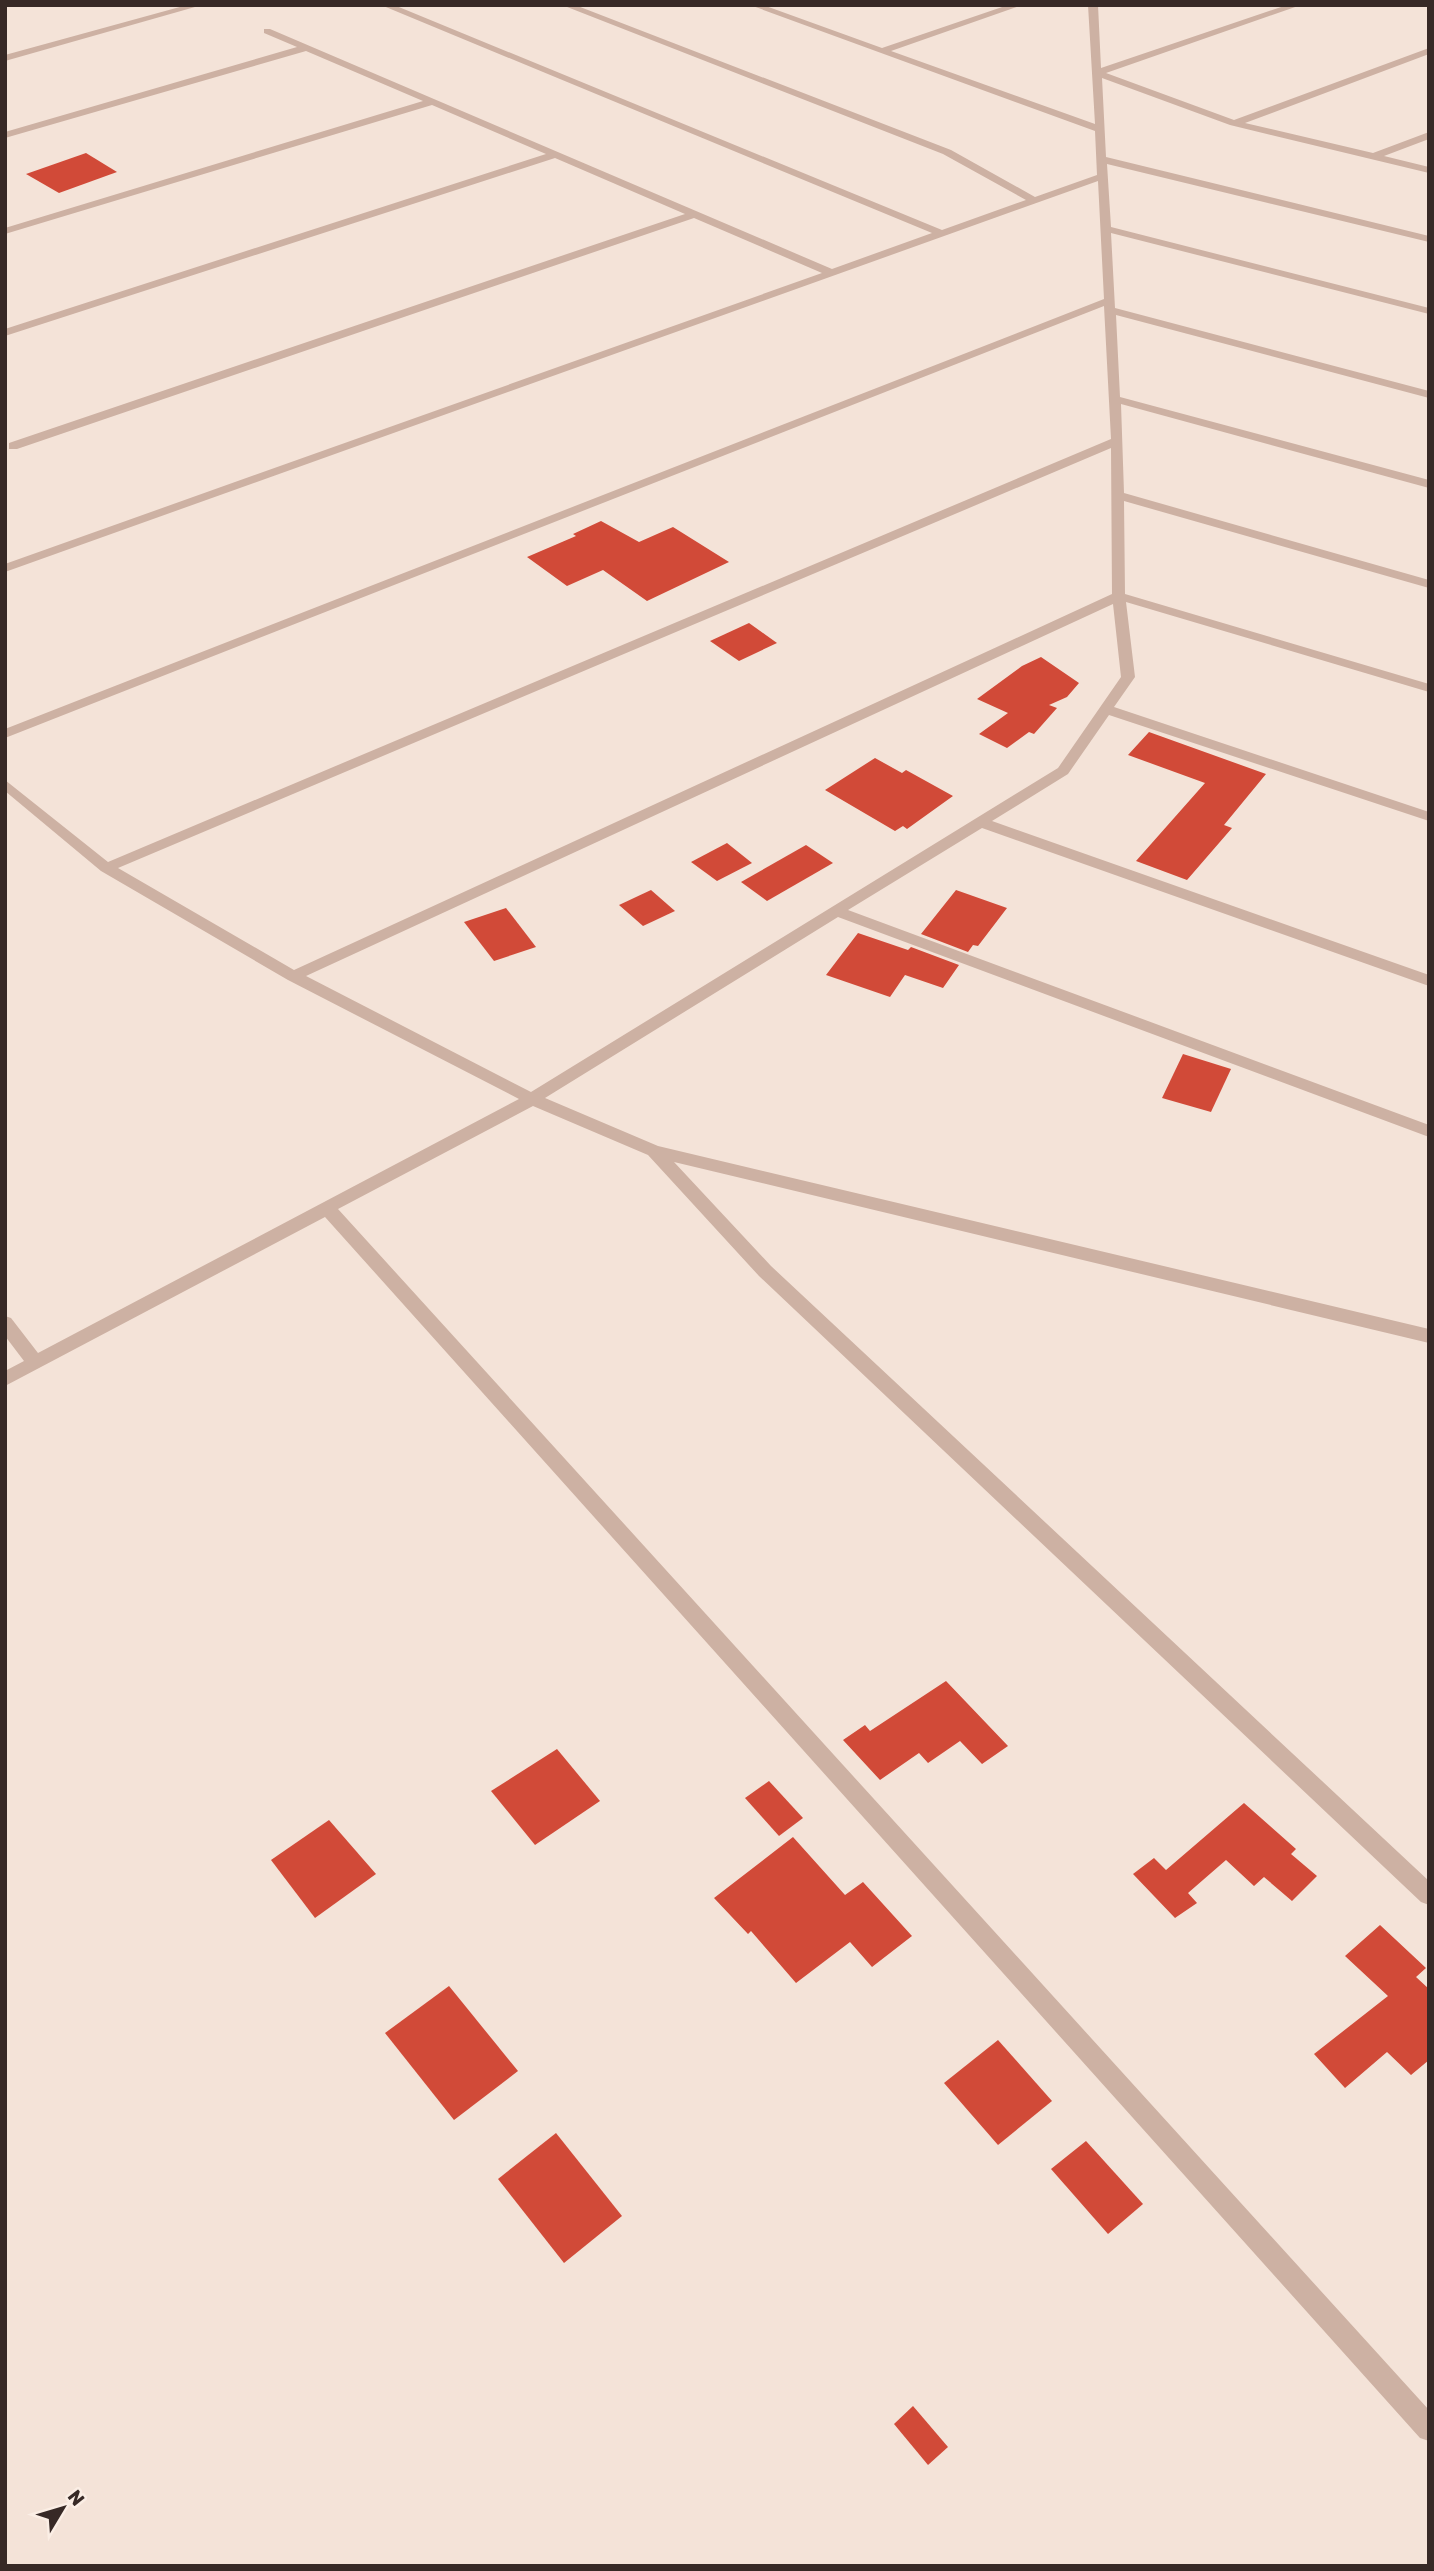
<svg xmlns="http://www.w3.org/2000/svg" width="1434" height="2571" font-family="Rubik,sans-serif">
  <rect width="100%" height="100%" fill="#f4e3d8"/>
  <g fill="#d14a38">
    <polygon points="86,153 117,172 59,193 26,174"/>
    <polygon points="601,521 639,542 673,527 729,562 647,601 603,570 567,586 527,557 576,536 573,534"/>
    <polygon points="749,623 777,643 739,661 710,641"/>
    <polygon points="1041,657 1079,683 1067,697 1049,705 1057,708 1034,734 1029,732 1007,748 979,734 1008,713 977,699 1022,666"/>
    <polygon points="1149,732 1266,774 1224,825 1232,828 1187,880 1136,861 1205,783 1128,755"/>
    <polygon points="875,758 902,773 906,770 953,796 907,829 903,826 895,831 825,790"/>
    <polygon points="727,843 752,863 717,881 691,862"/>
    <polygon points="806,845 833,863 767,901 741,882"/>
    <polygon points="651,890 675,911 643,926 619,905"/>
    <polygon points="956,890 1007,908 978,946 973,945 968,952 921,934"/>
    <polygon points="506,908 536,947 494,961 464,922"/>
    <polygon points="858,933 908,950 911,947 959,965 943,988 905,975 890,997 826,975"/>
    <polygon points="1183,1054 1231,1069 1211,1112 1162,1098"/>
    <polygon points="946,1681 1008,1746 982,1764 960,1741 928,1763 919,1753 880,1780 843,1740 865,1725 870,1731"/>
    <polygon points="557,1749 600,1801 535,1845 491,1791"/>
    <polygon points="769,1781 803,1818 779,1836 745,1798"/>
    <polygon points="1244,1803 1296,1849 1291,1854 1317,1876 1292,1901 1264,1877 1254,1886 1226,1860 1188,1893 1197,1903 1175,1918 1133,1874 1154,1858 1166,1870"/>
    <polygon points="329,1820 376,1874 315,1918 271,1860"/>
    <polygon points="793,1837 845,1895 863,1882 912,1936 872,1967 850,1942 796,1983 751,1931 748,1934 714,1898"/>
    <polygon points="1380,1925 1426,1968 1416,1977 1429,1989 1429,2060 1411,2075 1387,2052 1345,2088 1314,2054 1388,1996 1345,1956"/>
    <polygon points="449,1986 518,2071 454,2120 385,2033"/>
    <polygon points="998,2040 1052,2101 998,2145 944,2083"/>
    <polygon points="556,2133 622,2216 564,2263 498,2179"/>
    <polygon points="1086,2141 1143,2204 1108,2234 1051,2169"/>
    <polygon points="913,2406 948,2447 928,2465 894,2424"/>
  </g>
  <g fill="none" stroke-linecap="round" stroke-linejoin="round">
    <g fill="#cdb1a3" fill-rule="evenodd">
      <polygon points="187,5 202,5 5,61 5,55"/>
      <path d="M381 5H394L942 230 1026 200 943 154 562 5H575L951 150 1035 197 1097 175 1095 131 750 5H763L882 48 1008 5H1022L891 51 1095 124 1088 5H1098L1101 68 1287 5H1301L1106 73 1234 120 1429 48V54L1245 123 1373 153 1429 132V139L1384 156 1429 167V173L1230 125 1102 78 1106 157 1429 236V242L1107 164 1111 227 1429 308V314L1111 233 1115 308 1429 391V398L1116 315 1120 397 1429 480V488L1121 404 1124 493 1429 580V588L1124 501 1125 594 1429 684V692L1126 602 1135 677 1114 707 1429 812V821L1109 715 1068 774 992 821 1429 975V986L982 828 848 910 1429 1125V1137L838 917 545 1098 658 1146 1429 1329V1343L674 1162 771 1266 1429 1881V1905L1421 1902 759 1276 648 1155 533 1106 338 1209 1429 2410V2441L1420 2438 325 1217 5 1386V1371L24 1361 5 1336V1316L11 1318 38 1353 519 1099 288 980 101 871 5 791V780L108 862 1111 439 1104 306 5 738V729L1104 299 1098 181 5 572V564L822 273 694 218 17 449H9V443L685 214 555 158 5 336V329L546 154 432 105 5 234V228L423 101 306 51 5 138V132L297 47 264 33V29H270L832 269 932 233ZM1111 448 1112 594 294 970 118 868ZM1113 604 1121 677 1058 768 531 1092 306 976Z"/>
    </g>
  </g>
  <rect width="1434" height="2571" fill="none" stroke="#372926" stroke-width="14"/>
  <g transform="translate(63 2508) rotate(52)" stroke="#fbeee5" stroke-width="5" paint-order="stroke">
  <path d="M0-5L12 26L0 18L-12 26Z" fill="#372926"/>
  <text y="-10" font-size="19" font-weight="bold" text-anchor="middle" fill="#372926">N</text>
  </g>
</svg>
